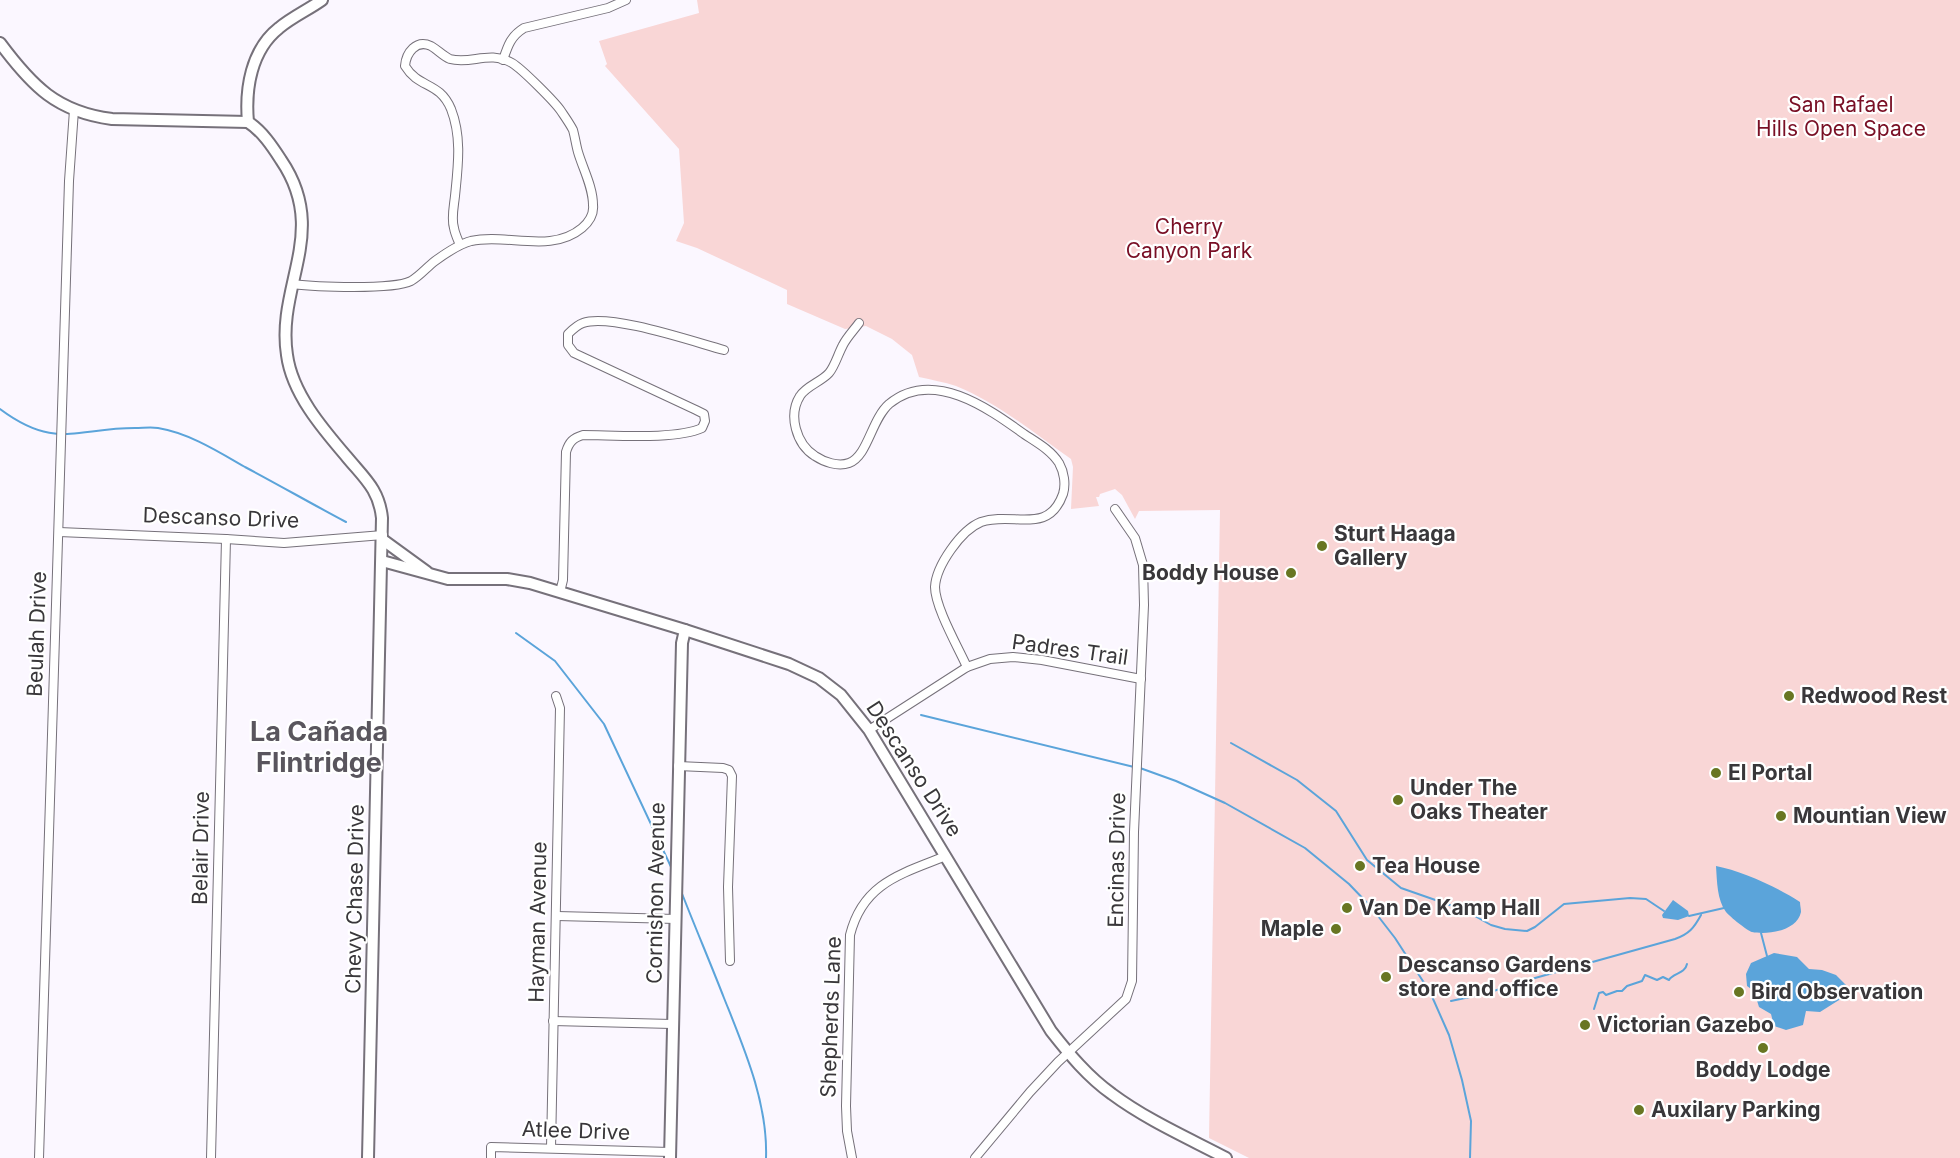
<svg xmlns="http://www.w3.org/2000/svg" width="1960" height="1158" font-family="Inter,sans-serif">
  <rect width="100%" height="100%" fill="#fbf7ff"/>
  <path fill="#f9d6d6" d="M697 0H1960V1158H1249L1209 1138 1220 510 1139 511 1135 519 1122 495 1115 489 1100 494 1099 497H1096L1099 506 1071 509 1073 467 1071 459C1034 433 998 403 956 386 944 382 932 380 919 377L912 355 892 339 866 326 845 329 787 304V290L697 248 676 241 684 223 679 149 605 66 607 64 599 41 699 13Z"/>
  <g fill="#5ba4da">
    <path d="M1716 866C1742 871 1777 887 1800 902 1800 905 1801 909 1801 912 1797 931 1768 935 1752 932 1748 931 1730 917 1726 912 1717 900 1717 881 1716 866Z"/>
    <polygon points="1673,900 1688,911 1689,916 1678,920 1663,918 1662,915"/>
    <polygon points="1774,953 1797,957 1809,969 1822,970 1836,975 1850,989 1847,995 1820,1012 1806,1011 1803,1025 1786,1030 1774,1026 1771,1014 1759,1007 1754,991 1747,986 1746,974 1751,963"/>
  </g>
  <g fill="none" stroke-linecap="round" stroke-linejoin="round">
    <g stroke="#5ba4da" stroke-width="2">
      <path d="M0 409C55 450 76 428 135 428 143 428 151 427 158 428 189 433 219 452 245 467 279 485 312 504 346 522"/>
      <polyline points="516,633 555,661 604,724 672,869"/>
      <polyline points="921,715 1134,767"/>
      <polyline points="1231,743 1297,780 1336,811 1367,860 1401,888 1464,910 1491,925 1505,929 1527,931 1535,927 1564,904 1630,898 1646,899 1664,911"/>
      <polyline points="1140,768 1176,781 1225,803 1305,848 1349,884 1371,907 1395,938 1430,992 1449,1035 1462,1080 1471,1121 1470,1158"/>
      <path d="M681 891C695 927 710 962 724 998 744 1048 768 1103 766 1158"/>
      <polyline points="1689,916 1724,908"/>
      <polyline points="1761,933 1767,956"/>
      <path d="M1451 1001 1484 994 1535 978 1675 939C1689 934 1694 928 1701 915"/>
      <path d="M1594 1009 1599 993 1603 992 1606 995 1617 991H1622L1627 986 1642 981 1645 975 1657 980 1663 977 1669 980C1673 973 1685 974 1687 964"/>
    </g>
    <defs>
      <g id="street">
        <path d="M503 60C508 45 511 36 524 28L608 8 626 0"/>
        <path d="M293 284C315 287 393 290 411 281 420 276 427 267 435 261 446 253 459 244 471 241 507 233 551 254 582 228 589 222 594 214 593 205 593 187 583 169 578 152 576 145 575 137 573 130 570 124 565 117 561 111 555 102 522 69 512 63 489 50 471 65 450 59 443 56 438 50 431 46 416 39 406 53 405 66 419 89 439 81 451 109 462 137 458 166 455 196 454 206 451 218 454 228 455 234 458 240 460 245"/>
        <path d="M859 323C854 330 847 337 843 345 838 354 835 366 829 373 821 382 806 386 800 396 788 415 796 444 815 456 824 462 838 467 849 463 868 456 871 420 889 404 932 368 988 408 1024 434 1036 442 1051 450 1059 463 1064 472 1066 484 1063 494 1048 536 1013 511 981 522 961 530 936 566 935 587 935 607 958 647 967 667"/>
        <polyline points="59,532 226,539 284,543 383,535"/>
        <path d="M560 592 563 580 566 452C569 442 573 438 583 435 614 435 676 440 702 428L705 421 704 414 696 410 574 353 568 345V334C573 329 577 325 583 323 610 313 694 342 724 350"/>
        <polyline points="869,730 967,667 990,659 1013,657 1042,660 1141,679"/>
        <polyline points="678,766 723,768 729,770 732,776 728,887 730,961"/>
        <polyline points="557,916 676,919"/>
        <polyline points="553,1021 672,1024"/>
        <polyline points="551,1148 560,708 556,696"/>
        <polyline points="39,1158 69,181 74,110"/>
        <polyline points="211,1158 226,539"/>
        <polyline points="491,1158 491,1147 670,1152"/>
        <path d="M852 1158 847 1131 846 1106 850 935C863 883 901 874 946 856"/>
        <polyline points="975,1158 1030,1092 1058,1062 1126,999 1132,981 1134,832 1144,605 1143,565 1135,538 1115,509"/>
      </g>
      <g id="secondary">
        <path d="M322 0C308 10 292 17 279 28 251 50 245 89 248 122 262 131 272 146 281 160 330 232 276 285 287 355 292 393 322 428 346 456 364 478 379 489 382 518L368 1158"/>
        <path d="M0 43C32 86 57 112 112 119L248 122"/>
        <polyline points="383,540 427,572"/>
        <path d="M382 561 448 579H507L530 583 685 630 789 664 819 678 841 695 869 730 1051 1031C1069 1054 1088 1077 1112 1094 1147 1120 1188 1138 1226 1158"/>
        <polyline points="670,1158 682,643 685,630"/>
      </g>
    </defs>
    <use href="#street" stroke="#76717a" stroke-width="10"/>
    <use href="#secondary" stroke="#76717a" stroke-width="14"/>
    <use href="#street" stroke="#fff" stroke-width="8"/>
    <use href="#secondary" stroke="#fff" stroke-width="10"/>
  </g>
  <g fill="#687622" stroke="#fff" stroke-width="2">
    <circle cx="1322" cy="546" r="6"/>
    <circle cx="1291" cy="573" r="6"/>
    <circle cx="1789" cy="696" r="6"/>
    <circle cx="1716" cy="773" r="6"/>
    <circle cx="1398" cy="800" r="6"/>
    <circle cx="1781" cy="816" r="6"/>
    <circle cx="1360" cy="866" r="6"/>
    <circle cx="1347" cy="908" r="6"/>
    <circle cx="1336" cy="929" r="6"/>
    <circle cx="1386" cy="977" r="6"/>
    <circle cx="1739" cy="992" r="6"/>
    <circle cx="1585" cy="1025" r="6"/>
    <circle cx="1763" cy="1048" r="6"/>
    <circle cx="1639" cy="1110" r="6"/>
  </g>
  <g text-anchor="middle" stroke-width="4.5" stroke-linejoin="round" paint-order="stroke">
    <g font-size="21" fill="#790f25" stroke="#fff">
      <text x="1841" y="112">San Rafael<tspan x="1841" dy="24">Hills Open Space</tspan></text>
      <text x="1189" y="234">Cherry<tspan x="1189" dy="24">Canyon Park</tspan></text>
    </g>
    <g font-size="21" fill="#39373a" stroke="#fff">
      <text transform="translate(221 518) rotate(2)" y="7">Descanso Drive</text>
      <text transform="translate(37 634) rotate(-88)" y="7">Beulah Drive</text>
      <text transform="translate(1070 650) rotate(8)" y="7">Padres Trail</text>
      <text transform="translate(914 769) rotate(57)" y="7">Descanso Drive</text>
      <text transform="translate(201 848) rotate(-89)" y="7">Belair Drive</text>
      <text transform="translate(1117 860) rotate(-89)" y="7">Encinas Drive</text>
      <text transform="translate(656 893) rotate(-89)" y="7">Cornishon Avenue</text>
      <text transform="translate(355 899) rotate(-89)" y="7">Chevy Chase Drive</text>
      <text transform="translate(538 922) rotate(-89)" y="7">Hayman Avenue</text>
      <text transform="translate(831 1017) rotate(-88)" y="7">Shepherds Lane</text>
      <text transform="translate(576 1131) rotate(2)" y="7">Atlee Drive</text>
    </g>
    <g font-size="21" font-weight="bold" fill="#39373a" stroke="#fff" text-anchor="start">
      <text x="1334" y="541">Sturt Haaga<tspan x="1334" dy="24">Gallery</tspan></text>
      <text x="1279" y="580" text-anchor="end">Boddy House</text>
      <text x="1801" y="703">Redwood Rest</text>
      <text x="1728" y="780">El Portal</text>
      <text x="1410" y="795">Under The<tspan x="1410" dy="24">Oaks Theater</tspan></text>
      <text x="1793" y="823">Mountian View</text>
      <text x="1372" y="873">Tea House</text>
      <text x="1359" y="915">Van De Kamp Hall</text>
      <text x="1324" y="936" text-anchor="end">Maple</text>
      <text x="1398" y="972">Descanso Gardens<tspan x="1398" dy="24">store and office</tspan></text>
      <text x="1751" y="999">Bird Observation</text>
      <text x="1597" y="1032">Victorian Gazebo</text>
      <text x="1763" y="1077" text-anchor="middle">Boddy Lodge</text>
      <text x="1651" y="1117">Auxilary Parking</text>
    </g>
    <g font-size="27" font-weight="bold" fill="#59555d" stroke="#fff">
      <text x="319" y="741">La Cañada<tspan x="319" dy="31">Flintridge</tspan></text>
    </g>
  </g>
</svg>
